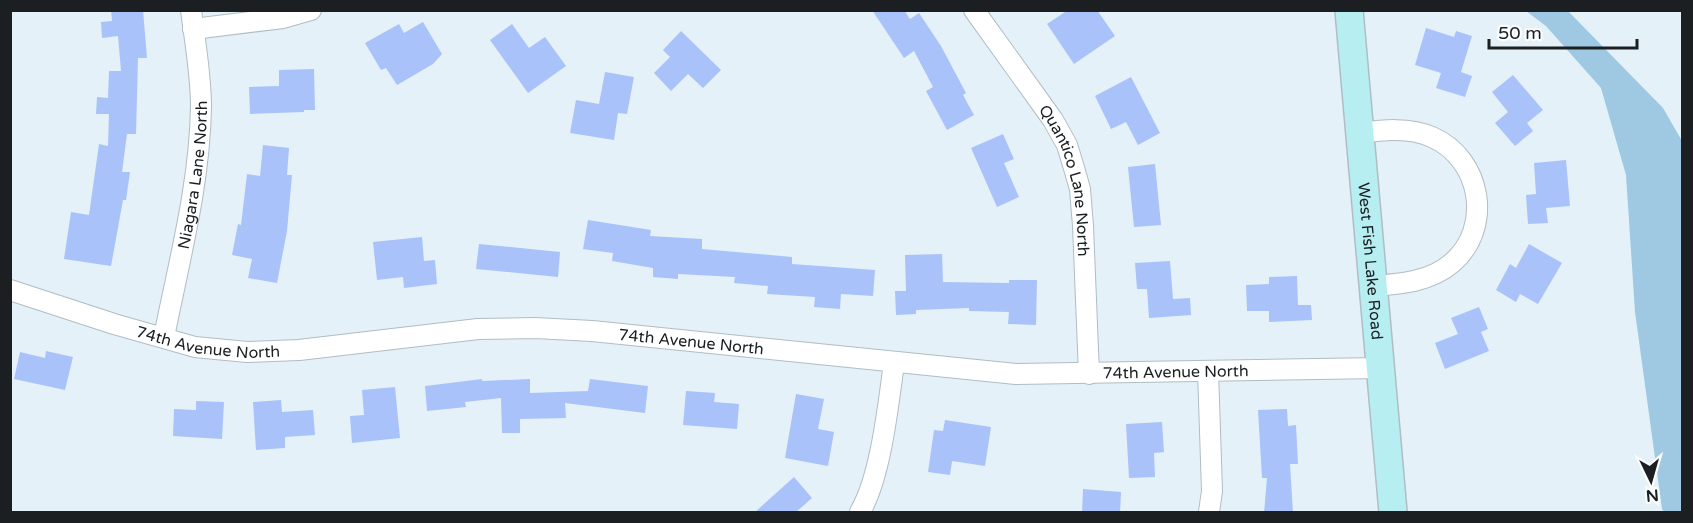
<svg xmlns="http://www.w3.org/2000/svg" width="1693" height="523" font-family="'Varela Round',sans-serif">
  <rect width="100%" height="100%" fill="#e4f1f9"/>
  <polygon fill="#9fc9e2" points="1526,11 1568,11 1663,108 1682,141 1682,512 1664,512 1662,509 1635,312 1626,175 1601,88 1546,26"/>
  <g fill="#a9c2fa">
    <polygon points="111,10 143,10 147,58 138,58 136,134 127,134 122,172 130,172 126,200 123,200 111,266 64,259 71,212 89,215 99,144 108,146 109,114 96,114 97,97 108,98 109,71 121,71 118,36 102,38 101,22 112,21"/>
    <polygon points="872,10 904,10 910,19 919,13 941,46 966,93 963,95 974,115 947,130 926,91 933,87 914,51 904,58"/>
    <polygon points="1068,10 1097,10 1115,36 1074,64 1047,24"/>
    <polygon points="423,22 442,54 433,64 397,85 386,68 381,70 365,43 399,24 404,33"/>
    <polygon points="512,24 529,48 545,37 566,66 528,93 490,40"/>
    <polygon points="1426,28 1454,37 1456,31 1472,36 1461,72 1472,76 1465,97 1436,88 1441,73 1415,65"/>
    <polygon points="681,31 721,70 703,88 688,74 671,91 654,73 670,57 663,50"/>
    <polygon points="314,69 315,110 304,110 304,112 250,114 249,87 279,86 279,70"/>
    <polygon points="605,72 634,77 627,114 618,113 614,140 570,133 576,100 599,104"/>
    <polygon points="1513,75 1543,110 1527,123 1533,131 1515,146 1495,123 1508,112 1492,92"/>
    <polygon points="1131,77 1160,133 1138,145 1126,122 1111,129 1095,96"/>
    <polygon points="1003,134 1014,159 1004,163 1019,197 997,207 971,148"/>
    <polygon points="263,145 289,148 287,175 292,175 287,231 277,283 248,278 252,259 232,255 238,224 241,225 247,174 260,176"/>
    <polygon points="1566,160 1570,206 1546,208 1548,223 1528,224 1526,195 1536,194 1534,163"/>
    <polygon points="1155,164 1161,225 1134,227 1128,167"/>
    <polygon points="588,220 651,230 650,236 702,239 702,249 792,257 792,264 875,270 873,296 841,294 840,309 814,307 815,297 767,294 768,286 734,283 735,277 678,274 678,279 653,277 653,268 612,261 613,253 583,249"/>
    <polygon points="422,237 424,261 435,260 437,284 404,288 403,277 377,280 373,242"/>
    <polygon points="479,244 560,252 558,277 476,269"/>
    <polygon points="1529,244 1562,263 1538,304 1520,294 1516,302 1496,290 1510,264 1516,268"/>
    <polygon points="942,254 943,282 1009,283 1009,280 1037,280 1036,325 1008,324 1009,312 969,311 969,308 916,310 916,314 896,315 895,291 906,291 905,255"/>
    <polygon points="1170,261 1173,299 1190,298 1191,315 1149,318 1147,289 1137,289 1135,263"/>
    <polygon points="1297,276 1298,305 1311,305 1312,320 1269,322 1269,311 1247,311 1246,285 1269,284 1269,277"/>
    <polygon points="1479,307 1488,329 1481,332 1489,351 1445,369 1435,343 1458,334 1451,318"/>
    <polygon points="46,351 73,357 65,390 14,379 20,352 45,358"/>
    <polygon points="482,379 482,381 530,379 530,393 588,391 590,379 648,386 645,413 565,403 566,418 520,419 520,433 502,433 501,398 465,402 466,407 427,411 425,386"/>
    <polygon points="395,387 400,438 352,443 350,416 364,415 362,390"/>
    <polygon points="686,391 715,393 714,402 739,404 737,429 683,425"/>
    <polygon points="796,394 824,399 818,429 834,432 828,466 785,458"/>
    <polygon points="281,400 282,412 313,410 315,435 285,437 285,448 256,450 253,402"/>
    <polygon points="196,401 224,402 222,439 173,436 174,409 196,410"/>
    <polygon points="1287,409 1288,426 1296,425 1298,464 1290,464 1293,513 1264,513 1267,478 1262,478 1258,410"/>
    <polygon points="945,420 991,427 985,466 952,461 950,475 928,472 934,430 943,431"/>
    <polygon points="1162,422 1164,452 1154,453 1155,477 1129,478 1126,424"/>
    <polygon points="794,477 812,498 795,513 754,513"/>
    <polygon points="1083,489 1121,492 1120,513 1082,513"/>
  </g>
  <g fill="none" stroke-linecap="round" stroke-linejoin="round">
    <defs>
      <g id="street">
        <path id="s1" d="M974 10 1053 120 1067 145 1074 168 1080 189 1083 226 1089 374"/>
        <polyline points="193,29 283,18 311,10"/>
        <path d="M1359 133C1383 130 1409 127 1432 137 1482 159 1493 228 1452 263 1430 282 1400 284 1373 286"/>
        <path id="s2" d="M10 290 114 324 195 347 247 352 299 350 478 329 535 328 592 331 1016 374 1380 368"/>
        <path id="s3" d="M164 337C179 261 200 184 201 106 201 75 195 42 191 10"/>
        <polyline points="1208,371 1212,491 1209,512"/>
        <path d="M860 512C881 476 888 406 894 363"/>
      </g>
      <g id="secondary">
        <path id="s4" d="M1349 10 1393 512"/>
      </g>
    </defs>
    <use href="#street" stroke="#b0bdc4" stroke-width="22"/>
    <use href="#secondary" stroke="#b0bdc4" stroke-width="30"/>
    <use href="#street" stroke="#fff" stroke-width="20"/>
    <use href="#secondary" stroke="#b6eef2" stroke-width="27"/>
  </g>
  <g text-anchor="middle" stroke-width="6" stroke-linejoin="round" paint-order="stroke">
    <g font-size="16" fill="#1b1f22" stroke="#fafdfe">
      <text dy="6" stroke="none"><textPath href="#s3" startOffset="165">Niagara Lane North</textPath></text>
      <text dy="6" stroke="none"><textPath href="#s1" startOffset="198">Quantico Lane North</textPath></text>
      <text dy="6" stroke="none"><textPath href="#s4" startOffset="252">West Fish Lake Road</textPath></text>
      <text dy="6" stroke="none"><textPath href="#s2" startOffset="206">74th Avenue North</textPath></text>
      <text dy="6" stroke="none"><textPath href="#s2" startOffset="692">74th Avenue North</textPath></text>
      <text dy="6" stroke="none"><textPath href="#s2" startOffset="1178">74th Avenue North</textPath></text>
    </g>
  </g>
  <rect width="1693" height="523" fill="none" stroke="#1b1f22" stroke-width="24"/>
  <g transform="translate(1651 481) rotate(175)" stroke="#fafdfe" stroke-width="4.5" paint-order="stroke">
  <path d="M0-4.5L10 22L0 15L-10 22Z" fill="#1b1f22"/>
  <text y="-9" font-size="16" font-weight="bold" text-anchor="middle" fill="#1b1f22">N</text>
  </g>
  <path d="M1489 39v9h148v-9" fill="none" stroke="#1b1f22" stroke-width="3"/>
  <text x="1498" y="39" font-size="18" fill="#1b1f22" stroke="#fafdfe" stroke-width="4.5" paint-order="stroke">50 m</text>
</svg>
